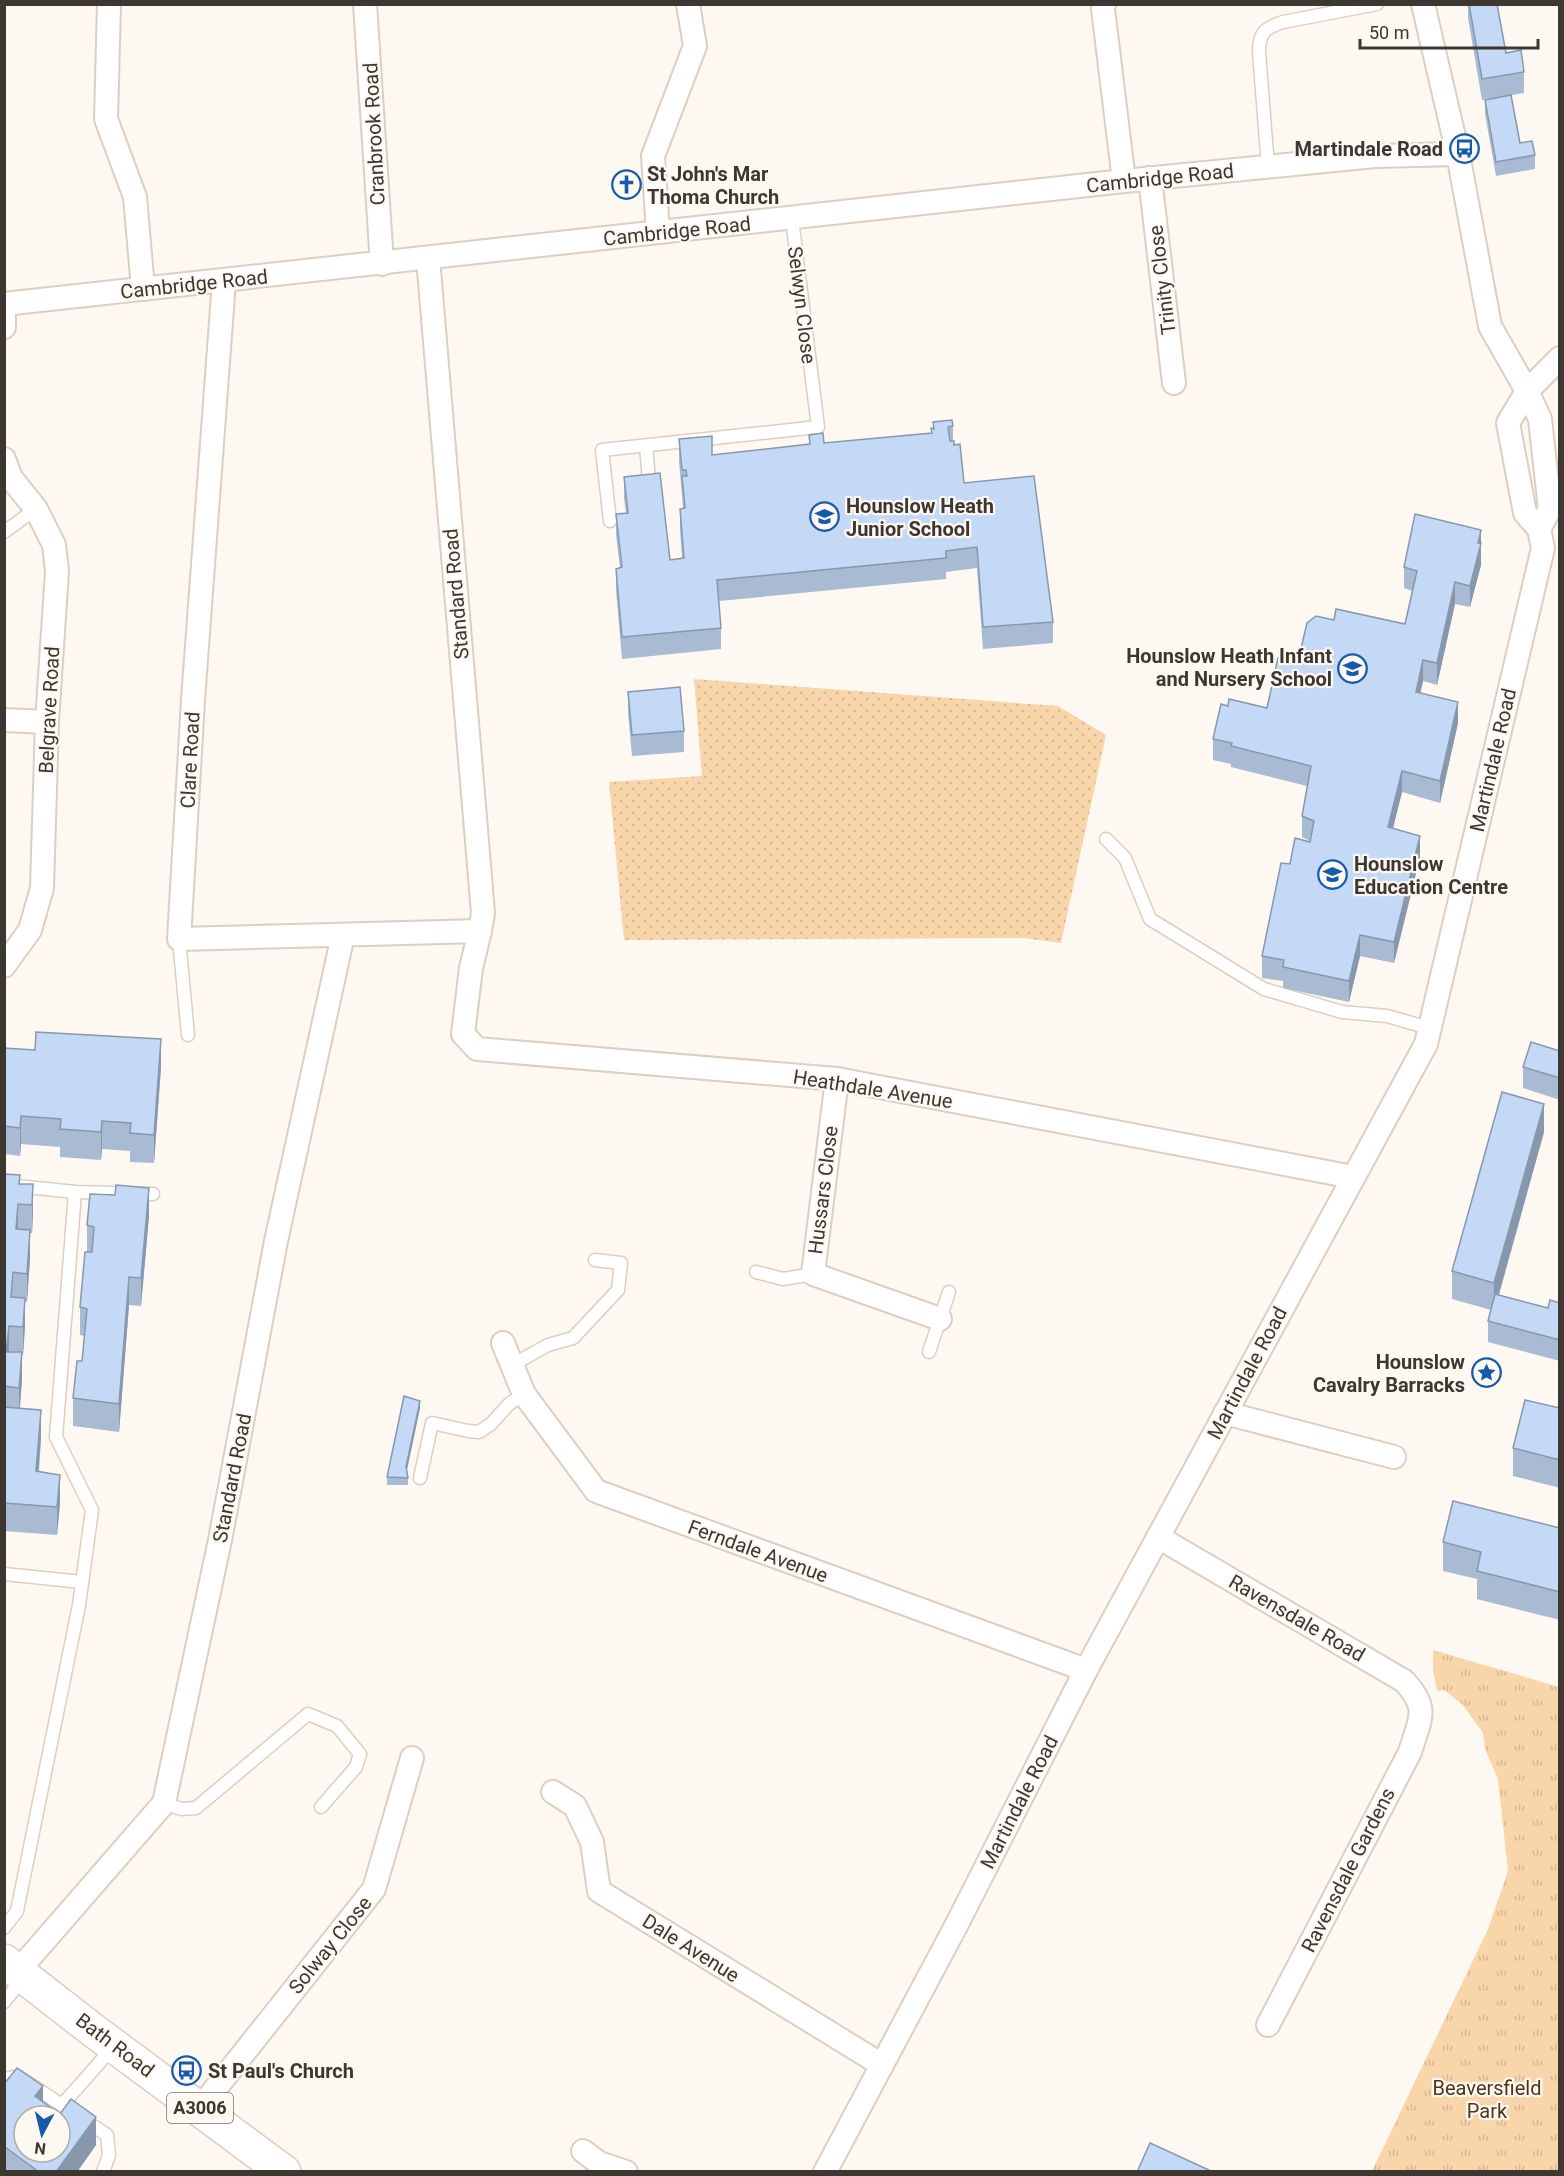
<svg xmlns="http://www.w3.org/2000/svg" width="1564" height="2176" font-family="Roboto,sans-serif">
  <defs>
    <pattern id="grass-dots" width="8" height="8" patternUnits="userSpaceOnUse" patternTransform="scale(1.5)"><rect width="8" height="8" fill="#f9d5aa"/><path d="M2 2h.1M6 6h.1" fill="none" stroke="#d6b793" stroke-width="1.8" stroke-linecap="round"/></pattern>
    <pattern id="park-tufts" width="24" height="20" patternUnits="userSpaceOnUse" patternTransform="scale(1.5)"><rect width="24" height="20" fill="#f9d5aa"/><path d="M3 7l-1-3M5 7V3M7 7l1-3M15 17l-1-3M17 17v-4M19 17l1-3" fill="none" stroke="#d6b793"/></pattern>
  </defs>
  <rect width="100%" height="100%" fill="#fef8f2"/>
  <polygon fill="url(#grass-dots)" points="694,679 1058,706 1106,735 1061,943 1024,938 624,940 609,782 702,776"/>
  <polygon fill="url(#park-tufts)" points="1433,1650 1559,1687 1559,2171 1372,2171 1488,1929 1508,1871 1498,1779 1485,1749 1483,1733 1462,1704 1444,1690 1437,1691 1433,1668"/>
  <g fill="none" stroke-linecap="round" stroke-linejoin="round">
    <defs>
      <g id="service">
        <path d="M1268 167 1259 52C1259 32 1265 28 1283 22L1377 4"/>
        <polyline points="646,446 649,480"/>
        <polyline points="610,521 602,450 818,427 792,219"/>
        <polyline points="4,532 36,509"/>
        <polyline points="1106,839 1125,858 1150,919 1264,989 1342,1012 1387,1016 1429,1028"/>
        <polyline points="179,939 188,1035"/>
        <polyline points="17,1186 75,1192 153,1194"/>
        <polyline points="756,1272 783,1279 813,1274"/>
        <polyline points="929,1352 949,1292"/>
        <polyline points="512,1365 548,1345 573,1338 618,1290 621,1263 595,1260"/>
        <polyline points="420,1478 432,1423 468,1431 479,1432 491,1424 509,1404 524,1394"/>
        <polyline points="4,1574 82,1582"/>
        <polyline points="164,1803 181,1809 196,1808 308,1714 337,1726 360,1754 356,1767 321,1807"/>
        <polyline points="4,1928 17,1911 79,1605 92,1510 56,1437 75,1192"/>
        <polyline points="4,2002 24,1977"/>
        <polyline points="4,2079 18,2076 107,2135 109,2155 103,2172"/>
        <polyline points="63,2104 114,2046"/>
      </g>
      <g id="minor">
        <polyline points="109,4 106,119 135,197 143,289"/>
        <polyline points="365,4 382,264"/>
        <polyline points="1104,4 1103,9 1124,181"/>
        <polyline points="1423,4 1458,154 1490,326 1527,391 1540,419 1550,509 1539,529"/>
        <polyline points="1150,178 1174,383"/>
        <polyline points="658,232 653,156 695,46 688,4"/>
        <polyline points="428,258 483,913 480,931 471,968 463,1034 477,1049 837,1079 1353,1177"/>
        <polyline points="224,281 193,700 179,939 480,931"/>
        <polyline points="4,304 1124,181 1375,156 1458,154"/>
        <polyline points="4,309 4,327"/>
        <polyline points="4,459 11,478 36,509 54,545 57,571 47,722 42,888 30,930 4,966"/>
        <polyline points="4,720 47,722"/>
        <polyline points="837,1079 813,1274 940,1319"/>
        <polyline points="503,1343 524,1394 596,1491 1086,1670"/>
        <polyline points="1225,1413 1394,1457"/>
        <path d="M1158 1537 1404 1681C1430 1709 1420 1718 1410 1752L1268 2025"/>
        <polyline points="553,1792 575,1806 592,1842 599,1891 882,2065"/>
        <polyline points="18,1971 164,1803 220,1540 276,1241 343,935"/>
        <polyline points="200,2108 374,1889 412,1758"/>
        <polyline points="583,2151 599,2163 626,2172"/>
        <polyline points="825,2172 957,1924 1086,1670 1426,1044 1543,548 1539,529 1525,513 1508,423 1527,391 1560,358"/>
      </g>
      <polyline id="primary" points="4,1961 94,2031 284,2172"/>
    </defs>
    <use href="#service" stroke="#dccfc0" stroke-width="15"/>
    <use href="#minor" stroke="#dccfc0" stroke-width="26"/>
    <use href="#primary" stroke="#dccfc0" stroke-width="36"/>
    <use href="#service" stroke="#fff" stroke-width="12"/>
    <use href="#minor" stroke="#fff" stroke-width="22"/>
    <use href="#primary" stroke="#fff" stroke-width="33"/>
  </g>
  <g fill="#a8bbd3">
    <polygon points="1468,4 1497,4 1506,53 1524,72 1524,93 1482,100 1468,18"/>
    <polygon points="1485,100 1520,143 1535,155 1535,169 1496,176 1485,114"/>
    <polygon points="933,422 953,426 953,441 964,483 1053,622 1053,643 983,649 977,568 946,572 946,579 719,601 721,628 721,649 622,659 616,590 616,569 620,568 616,535 616,514 626,513 624,498 624,477 670,560 682,558 680,530 680,509 683,508 679,461 679,439 712,455 809,444 809,435 824,443 931,433 933,428"/>
    <polygon points="1481,530 1481,565 1470,607 1455,604 1437,685 1423,681 1420,693 1458,723 1440,803 1402,792 1393,828 1420,857 1394,963 1360,956 1349,1002 1283,988 1283,981 1262,978 1262,956 1290,864 1310,842 1310,841 1302,837 1302,816 1307,786 1231,767 1231,764 1213,760 1213,739 1228,706 1267,708 1299,657 1334,620 1405,624 1412,591 1404,588 1404,567"/>
    <polygon points="628,692 684,731 684,752 632,756 628,713"/>
    <polygon points="4,1048 161,1067 154,1163 130,1162 130,1151 102,1149 101,1160 60,1157 60,1147 21,1144 20,1156 4,1154"/>
    <polygon points="1560,1051 1560,1100 1523,1088 1523,1067"/>
    <polygon points="1544,1132 1499,1295 1548,1308 1560,1303 1560,1361 1488,1342 1488,1321 1491,1310 1452,1299 1452,1271"/>
    <polygon points="4,1174 20,1184 33,1184 33,1212 32,1233 30,1233 30,1258 27,1302 25,1301 25,1326 23,1355 22,1355 22,1380 20,1408 41,1438 39,1472 60,1503 57,1535 4,1531"/>
    <polygon points="149,1216 141,1306 129,1305 119,1432 73,1426 73,1398 82,1361 85,1336 80,1335 80,1307 87,1252 87,1225"/>
    <polygon points="420,1408 407,1470 408,1478 408,1485 387,1485 387,1477"/>
    <polygon points="1560,1408 1560,1488 1513,1476 1513,1448"/>
    <polygon points="1560,1528 1560,1620 1477,1599 1477,1579 1443,1571 1443,1542"/>
    <polygon points="4,2084 43,2101 96,2145 77,2172 4,2172"/>
  </g>
  <g fill="#8898ac">
    <polygon points="1481,530 1481,565 1470,607 1470,586"/>
    <polygon points="1455,582 1455,604 1437,685 1437,663"/>
    <polygon points="1423,660 1423,681 1416,713 1416,692"/>
    <polygon points="1458,702 1458,723 1440,803 1440,781"/>
    <polygon points="1402,771 1402,792 1388,848 1388,827"/>
    <polygon points="1420,836 1420,857 1394,963 1394,942"/>
    <polygon points="1360,935 1360,956 1349,1002 1349,981"/>
    <polygon points="161,1039 161,1067 154,1163 154,1135"/>
    <polygon points="1544,1104 1544,1132 1494,1311 1494,1283"/>
    <polygon points="21,1116 21,1144 20,1156 20,1128"/>
    <polygon points="102,1121 102,1149 101,1160 101,1132"/>
    <polygon points="33,1184 33,1212 32,1233 32,1205"/>
    <polygon points="149,1188 149,1216 141,1306 141,1278"/>
    <polygon points="18,1204 18,1232 16,1229"/>
    <polygon points="30,1230 30,1258 27,1302 27,1274"/>
    <polygon points="129,1277 129,1305 119,1432 119,1404"/>
    <polygon points="25,1298 25,1326 23,1355 23,1327"/>
    <polygon points="9,1326 9,1354 6,1352"/>
    <polygon points="22,1352 22,1380 19,1416 19,1388"/>
    <polygon points="420,1401 420,1408 406,1474 406,1467"/>
    <polygon points="41,1410 41,1438 36,1499 36,1471"/>
    <polygon points="60,1475 60,1503 57,1535 57,1507"/>
    <polygon points="43,2086 43,2114 35,2096"/>
    <polygon points="96,2117 96,2145 77,2172 56,2172"/>
    <polygon points="5,2147 5,2172 4,2172 4,2148"/>
  </g>
  <g fill="#c3d9f5" stroke="#8898ac" stroke-width="1.5" fill-rule="evenodd">
    <polygon points="1469,4 1497,4 1506,53 1521,50 1524,72 1482,79"/>
    <polygon points="1511,95 1520,143 1532,141 1535,155 1496,162 1485,100"/>
    <polygon points="952,420 953,426 948,427 950,441 954,441 954,445 960,444 964,483 1034,476 1053,622 983,627 977,547 946,551 946,558 717,580 721,628 622,637 616,569 622,567 616,514 628,513 624,477 660,473 670,560 684,558 680,509 685,508 682,476 687,476 686,470 682,470 679,439 712,436 712,455 810,444 809,435 823,433 824,443 932,433 931,428 934,429 933,422"/>
    <polygon points="1415,514 1481,530 1478,543 1481,543 1470,586 1455,582 1437,663 1423,660 1416,692 1458,702 1440,781 1402,771 1388,827 1420,836 1394,942 1360,935 1349,981 1283,967 1284,960 1262,956 1281,863 1290,864 1295,838 1310,842 1314,821 1302,816 1311,766 1231,746 1232,743 1213,739 1221,704 1228,706 1229,699 1267,708 1278,658 1283,653 1299,657 1307,623 1316,616 1334,620 1336,609 1405,624 1417,571 1404,567"/>
    <polygon points="680,687 684,731 632,735 628,692"/>
    <polygon points="36,1032 161,1039 154,1135 130,1133 131,1123 102,1121 101,1132 60,1129 61,1119 21,1116 20,1128 4,1126 4,1048 35,1050"/>
    <polygon points="1531,1042 1560,1051 1560,1078 1523,1067"/>
    <polygon points="1502,1092 1544,1104 1494,1283 1452,1271"/>
    <polygon points="4,1174 20,1175 19,1184 33,1184 32,1205 18,1204 16,1229 30,1230 27,1274 13,1272 11,1297 25,1298 23,1327 9,1326 6,1352 22,1352 19,1388 4,1386"/>
    <polygon points="116,1185 149,1188 141,1278 129,1277 119,1404 73,1398 77,1361 82,1361 87,1309 80,1307 85,1252 92,1252 94,1227 87,1225 90,1194 115,1195"/>
    <polygon points="1495,1294 1548,1308 1550,1300 1560,1303 1560,1340 1488,1321"/>
    <polygon points="404,1396 420,1401 406,1467 408,1478 387,1477"/>
    <polygon points="1525,1400 1560,1408 1560,1460 1513,1448"/>
    <polygon points="4,1407 41,1410 36,1471 60,1475 57,1507 4,1503"/>
    <polygon points="1453,1501 1560,1528 1560,1592 1477,1571 1481,1552 1443,1542"/>
    <path d="M17 2068 43 2086 35 2096 60 2114 71 2099 96 2117 56 2172H39L5 2147 4 2148V2084ZM24 2116H60V2152H24Z"/>
    <polygon points="1150,2143 1209,2170 1209,2172 1137,2172"/>
  </g>
  <defs>
    <symbol id="bus-ring" viewBox="-11 -11 22 22"><circle r="9.5" fill="#fef8f2" stroke="#145baa" stroke-width="1.5"/><path d="M-5-6H5V4H4V6H2V4H-2V6H-4V4H-5ZM-3.5-4V0h7V-4ZM-3.5 1.2v1.5H-2V1.2ZM2 1.2v1.5H3.5V1.2Z" fill="#145baa"/></symbol>
    <symbol id="church-ring" viewBox="-11 -11 22 22"><circle r="9.5" fill="#fef8f2" stroke="#145baa" stroke-width="1.5"/><path d="M-1.2-6h2.4v3.5h3.3v2.4h-3.3V6h-2.4V-.1h-3.3v-2.4h3.3Z" fill="#145baa"/></symbol>
    <symbol id="school-ring" viewBox="-11 -11 22 22"><circle r="9.5" fill="#fef8f2" stroke="#145baa" stroke-width="1.5"/><path d="M0-5L7-2L0 1L-7-2ZM-4 1L0 2.5L4 1V4Q0 6-4 4Z" fill="#145baa"/></symbol>
    <symbol id="sight-ring" viewBox="-11 -11 22 22"><circle r="9.5" fill="#fef8f2" stroke="#145baa" stroke-width="1.5"/><path d="M0-6L1.8-2.2L6-1.7L2.9 1.2L3.7 5.4L0 3.3L-3.7 5.4L-2.9 1.2L-6-1.7L-1.8-2.2Z" fill="#145baa"/></symbol>
  </defs>
  <g fill-rule="evenodd">
    <use href="#bus-ring" x="1448" y="132" width="33" height="33"/>
    <use href="#church-ring" x="610" y="168" width="33" height="33"/>
    <use href="#school-ring" x="808" y="500" width="33" height="33"/>
    <use href="#school-ring" x="1336" y="652" width="33" height="33"/>
    <use href="#school-ring" x="1316" y="858" width="33" height="33"/>
    <use href="#sight-ring" x="1470" y="1356" width="33" height="33"/>
    <use href="#bus-ring" x="170" y="2054" width="33" height="33"/>
  </g>
  <g text-anchor="middle" stroke-width="4.5" stroke-linejoin="round" paint-order="stroke">
    <rect fill="#fef8f2" stroke="#76716b" stroke-width="1.5" x="167" y="2093" width="66" height="30" rx="4.5"/>
    <g font-size="18" font-weight="bold" fill="#3c3731">
      <text x="200" y="2114">A3006</text>
    </g>
    <g font-size="20" fill="#3c3731" stroke="#fef8f2">
      <text transform="translate(374 134) rotate(-93)" y="7">Cranbrook Road</text>
      <text transform="translate(1160 178) rotate(-6)" y="7">Cambridge Road</text>
      <text transform="translate(677 231) rotate(-6)" y="7">Cambridge Road</text>
      <text transform="translate(1162 280) rotate(-97)" y="7">Trinity Close</text>
      <text transform="translate(194 284) rotate(-6)" y="7">Cambridge Road</text>
      <text transform="translate(802 305) rotate(83)" y="7">Selwyn Close</text>
      <text transform="translate(456 594) rotate(-95)" y="7">Standard Road</text>
      <text transform="translate(49 710) rotate(-87)" y="7">Belgrave Road</text>
      <text transform="translate(190 760) rotate(-87)" y="7">Clare Road</text>
      <text transform="translate(1493 760) rotate(-77)" y="7">Martindale Road</text>
      <text transform="translate(873 1089) rotate(9)" y="7">Heathdale Avenue</text>
      <text transform="translate(823 1190) rotate(-83)" y="7">Hussars Close</text>
      <text transform="translate(1247 1373) rotate(-62)" y="7">Martindale Road</text>
      <text transform="translate(232 1478) rotate(-79)" y="7">Standard Road</text>
      <text transform="translate(758 1551) rotate(20)" y="7">Ferndale Avenue</text>
      <text transform="translate(1297 1618) rotate(30)" y="7">Ravensdale Road</text>
      <text transform="translate(1019 1802) rotate(-63)" y="7">Martindale Road</text>
      <text transform="translate(1348 1870) rotate(-63)" y="7">Ravensdale Gardens</text>
      <text transform="translate(330 1945) rotate(-51)" y="7">Solway Close</text>
      <text transform="translate(691 1948) rotate(32)" y="7">Dale Avenue</text>
      <text transform="translate(115 2045) rotate(37)" y="7">Bath Road</text>
    </g>
    <g font-size="20" font-weight="bold" fill="#3c3731" stroke="#fef8f2" text-anchor="start">
      <text x="1443" y="156" text-anchor="end">Martindale Road</text>
      <text x="647" y="181">St John's Mar<tspan x="647" dy="23">Thoma Church</tspan></text>
      <text x="846" y="513">Hounslow Heath<tspan x="846" dy="23">Junior School</tspan></text>
      <text x="1332" y="663" text-anchor="end">Hounslow Heath Infant<tspan x="1332" dy="23">and Nursery School</tspan></text>
      <text x="1354" y="871">Hounslow<tspan x="1354" dy="23">Education Centre</tspan></text>
      <text x="1465" y="1369" text-anchor="end">Hounslow<tspan x="1465" dy="23">Cavalry Barracks</tspan></text>
      <text x="208" y="2078">St Paul's Church</text>
    </g>
    <g font-size="20" fill="#4d3515" stroke="#fef8f2">
      <text x="1487" y="2095">Beaversfield<tspan x="1487" dy="23">Park</tspan></text>
    </g>
  </g>
  <rect width="1564" height="2176" fill="none" stroke="#3c3731" stroke-width="12"/>
  <g transform="translate(42 2134) rotate(187)"><circle r="28" fill="#fef8f2" stroke="#b0aba5" stroke-width="1.5"/>
  <path d="M0-4.5L10 22L0 15L-10 22Z" fill="#145baa"/>
  <text y="-9" font-size="16" font-weight="bold" text-anchor="middle" fill="#3c3731">N</text>
  </g>
  <path d="M1360 39v9h178v-9" fill="none" stroke="#3c3731" stroke-width="3"/>
  <text x="1369" y="39" font-size="18" fill="#3c3731" stroke="#fef8f2" stroke-width="4.5" paint-order="stroke">50 m</text>
</svg>
